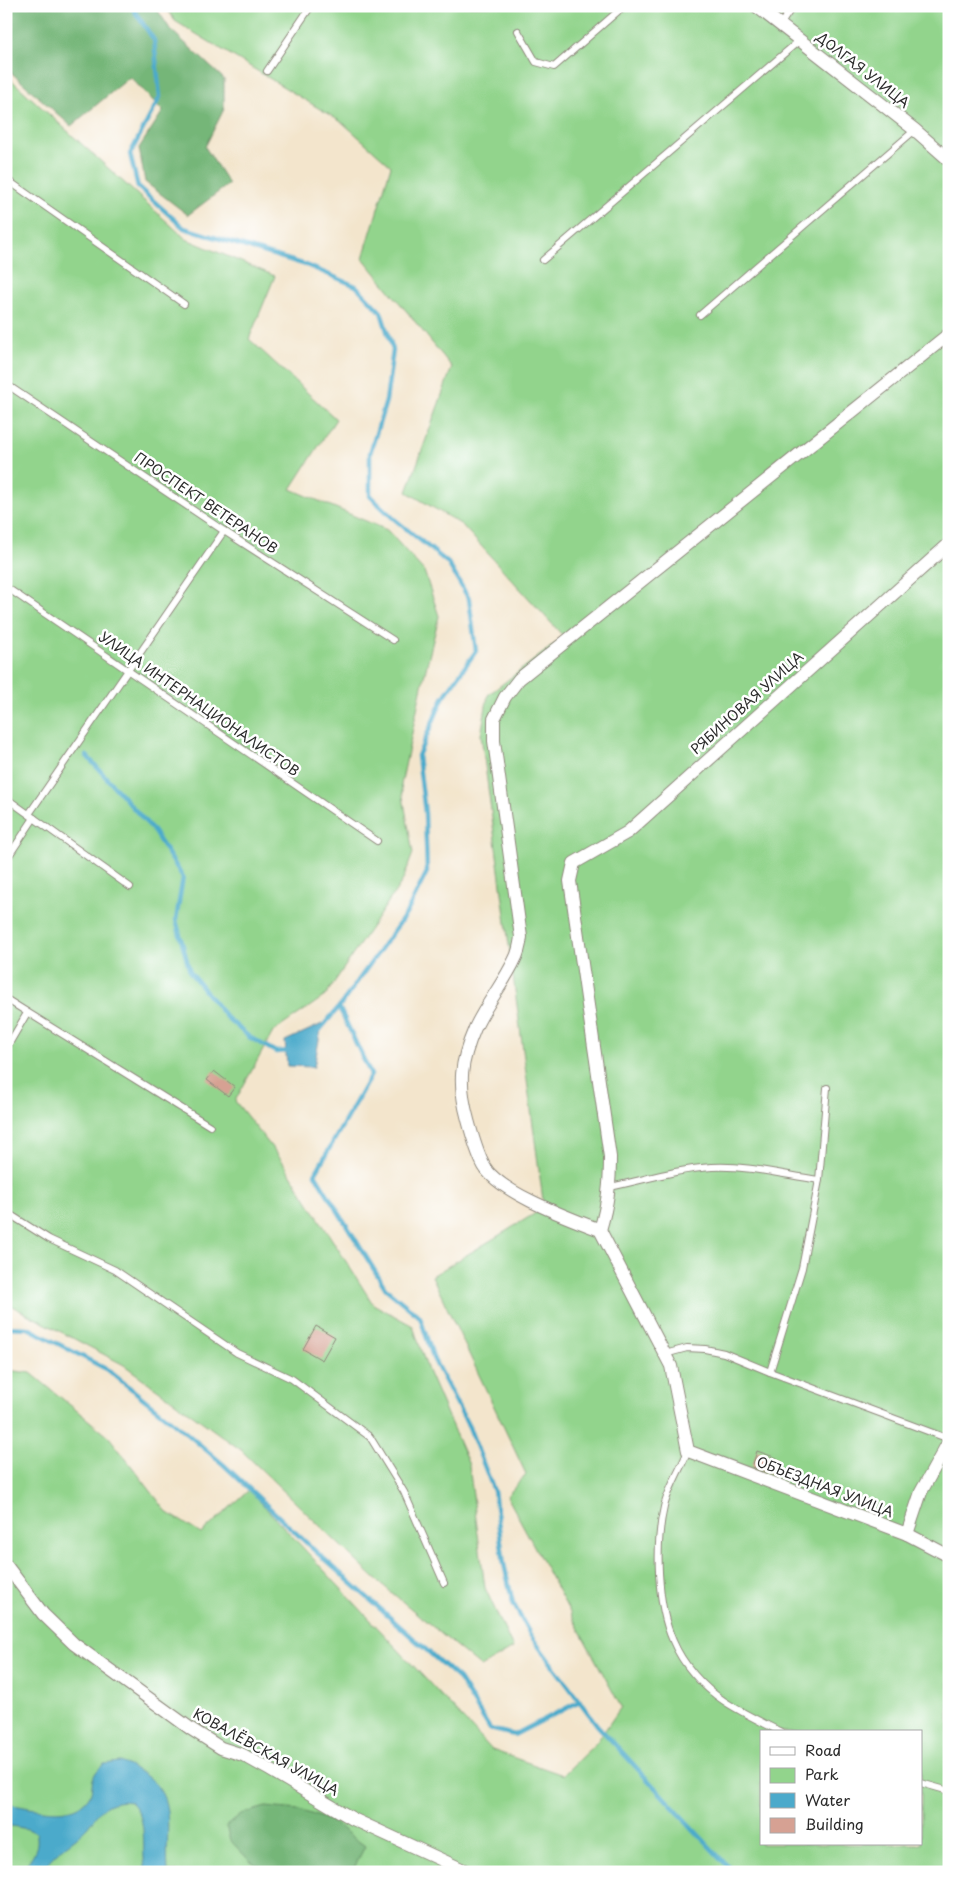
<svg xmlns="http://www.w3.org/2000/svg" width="955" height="1878" font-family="'Playpen Sans',sans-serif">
  <rect width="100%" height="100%" fill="#fff"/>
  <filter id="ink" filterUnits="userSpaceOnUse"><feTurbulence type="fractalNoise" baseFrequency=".02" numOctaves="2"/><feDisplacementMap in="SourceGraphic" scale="10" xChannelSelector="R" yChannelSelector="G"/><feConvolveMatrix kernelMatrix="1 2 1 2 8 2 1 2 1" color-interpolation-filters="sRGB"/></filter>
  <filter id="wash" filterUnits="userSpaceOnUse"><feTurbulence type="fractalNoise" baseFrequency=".0096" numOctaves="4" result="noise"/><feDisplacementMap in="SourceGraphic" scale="20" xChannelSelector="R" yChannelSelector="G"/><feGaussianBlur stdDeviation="1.12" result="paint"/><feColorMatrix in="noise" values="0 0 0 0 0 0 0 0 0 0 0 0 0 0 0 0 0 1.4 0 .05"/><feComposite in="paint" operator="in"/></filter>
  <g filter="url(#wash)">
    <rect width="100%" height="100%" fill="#f3e5cc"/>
    <g fill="#92d48c" stroke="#5e805c" fill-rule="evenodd">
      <path d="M165 6H949V1872H6V1370L31 1373 109 1437 167 1512 201 1534 249 1490 492 1750 563 1775 596 1743 621 1707 507 1496 526 1474 432 1276 544 1208 481 735 488 695 564 637 462 525 407 492 452 367 363 258 391 166 343 123 175 21ZM761 1732H921V1844H761Z"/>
      <polygon points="6,75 186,239 275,276 249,339 336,419 291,489 387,530 424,571 439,616 423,681 401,785 413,853 403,880 325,996 273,1032 235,1101 281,1159 373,1304 413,1326 428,1371 469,1465 485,1588 513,1648 481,1667 373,1577 241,1450 124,1365 6,1303"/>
    </g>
    <g fill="#75b678" stroke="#507052">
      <polygon points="6,6 155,6 170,29 224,79 224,109 205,147 229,184 188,215 145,182 139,148 163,111 130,77 71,126 6,68"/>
      <polygon points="266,1807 299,1810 331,1821 365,1846 352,1872 268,1872 249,1860 230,1840 226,1826 241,1814"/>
    </g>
    <g fill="#4caacb" stroke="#3c6a7b">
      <polygon points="322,1024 314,1067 287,1066 285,1041"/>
      <path d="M120 1762C183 1788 164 1816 168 1872H146C140 1848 150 1820 131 1802 123 1801 116 1801 108 1805 98 1810 94 1820 87 1828 73 1843 51 1852 42 1872H23C29 1858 41 1850 36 1833L28 1829 6 1825V1804C31 1807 75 1822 90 1795 93 1789 91 1781 94 1776 96 1771 101 1767 104 1764Z"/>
    </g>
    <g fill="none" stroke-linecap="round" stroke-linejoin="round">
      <g stroke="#4caacb" stroke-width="4.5">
        <polyline points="131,6 154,40 160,97 130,154 138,187 184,228 306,265 356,286 381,312 393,350 386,401 370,453 370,496 393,518 448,563 469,599 476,651 443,698 418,756 425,813 427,872 406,914 339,1007 371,1075 315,1174 386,1289 420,1317 434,1360 469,1427 494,1491 504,1564 513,1603 531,1636 597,1725 733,1872"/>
        <polyline points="87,756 152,829 183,877 176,920 190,972 226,1017 249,1037 276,1052 291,1051"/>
        <polyline points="318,1032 339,1007"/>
        <polyline points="6,1327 28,1328 108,1370 185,1432 224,1465 313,1549 459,1679 490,1729 514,1735 580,1701"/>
      </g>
    </g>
    <g id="blocks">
      <g fill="#d6a193">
        <polygon points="214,1071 235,1087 228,1096 207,1080"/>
        <polygon points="316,1326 335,1337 322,1360 303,1349"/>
        <polygon points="757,1451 777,1458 772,1474 752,1467"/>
      </g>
    </g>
  </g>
  <g filter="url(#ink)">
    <use href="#blocks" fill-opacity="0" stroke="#8f887c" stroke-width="1"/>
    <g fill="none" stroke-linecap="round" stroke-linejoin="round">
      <defs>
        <g id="service">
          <polyline points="780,25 793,6"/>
          <polyline points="518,31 536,62 554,67 624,6"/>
          <polyline points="267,71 311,6"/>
          <polyline points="6,179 184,304"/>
          <polyline points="543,260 800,40"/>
          <polyline points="700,315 915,130"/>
          <polyline points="6,384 224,531 393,640"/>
          <polyline points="6,587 377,841"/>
          <polyline points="6,798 130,887"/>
          <polyline points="29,814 224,531"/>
          <polyline points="6,860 34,818"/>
          <polyline points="6,999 210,1126"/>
          <polyline points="6,1049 27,1013"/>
          <path d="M610 1187C643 1180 678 1169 712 1167 747 1165 784 1175 819 1180"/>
          <polyline points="6,1212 49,1239 115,1270 237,1353 292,1379 370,1437 404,1492 444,1583"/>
          <polyline points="665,1354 687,1348 705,1349 724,1353 770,1372 949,1439"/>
          <polyline points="770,1372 802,1268 819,1180 827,1088"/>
          <path d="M688 1451C681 1468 668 1489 664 1507 655 1545 657 1605 673 1641 683 1665 703 1687 724 1701 742 1713 762 1722 781 1732"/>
          <polyline points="921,1783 949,1791"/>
        </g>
        <g id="minor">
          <polyline points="756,6 915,130 949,160"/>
          <path d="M949 334 519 679 505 697 494 719V741L521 937C520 944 519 952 515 959 504 983 486 1004 475 1028 460 1063 458 1083 468 1120 472 1135 477 1153 484 1166 499 1193 572 1219 600 1230L671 1366 688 1451 907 1534 949 1556"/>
          <path d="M600 1230C608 1203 610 1184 610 1157L570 881 574 863 628 832 949 544"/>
          <polyline points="907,1534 921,1492 949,1441"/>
          <polyline points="6,1565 43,1614 74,1644 191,1729 221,1748 243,1755 270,1770 353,1819 468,1872"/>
        </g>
      </defs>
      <use href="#service" stroke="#8f887c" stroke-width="8"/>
      <use href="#minor" stroke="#8f887c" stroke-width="14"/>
      <use href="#service" stroke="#fff" stroke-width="6"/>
      <use href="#minor" stroke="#fff" stroke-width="12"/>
    </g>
  </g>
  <g text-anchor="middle" stroke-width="5" stroke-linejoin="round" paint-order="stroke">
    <g font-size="14" fill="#2b2b2b" stroke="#fff">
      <text transform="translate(863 70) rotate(38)" y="5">ДОЛГАЯ УЛИЦА</text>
      <text transform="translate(206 503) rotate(34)" y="5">ПРОСПЕКТ ВЕТЕРАНОВ</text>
      <text transform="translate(747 703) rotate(-42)" y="5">РЯБИНОВАЯ УЛИЦА</text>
      <text transform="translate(199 704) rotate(35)" y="5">УЛИЦА ИНТЕРНАЦИОНАЛИСТОВ</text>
      <text transform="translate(825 1487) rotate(21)" y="5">ОБЪЕЗДНАЯ УЛИЦА</text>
      <text transform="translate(266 1752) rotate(29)" y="5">КОВАЛЁВСКАЯ УЛИЦА</text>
    </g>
  </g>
  <rect width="955" height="1878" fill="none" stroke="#fff" stroke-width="25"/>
  <rect x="760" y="1730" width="162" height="115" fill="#ffffff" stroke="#aaaaaa"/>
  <rect x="770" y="1747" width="25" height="8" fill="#ffffff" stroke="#aaaaaa"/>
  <text x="805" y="1756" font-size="15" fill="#2b2b2b">Road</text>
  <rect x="770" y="1768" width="25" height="15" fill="#92d48c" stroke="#aaaaaa"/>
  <text x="805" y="1780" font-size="15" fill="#2b2b2b">Park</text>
  <rect x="770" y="1793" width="25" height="15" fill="#4caacb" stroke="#aaaaaa"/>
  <text x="805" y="1806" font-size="15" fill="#2b2b2b">Water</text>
  <rect x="770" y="1818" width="25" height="15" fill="#d6a193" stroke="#aaaaaa"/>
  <text x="805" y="1830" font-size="15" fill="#2b2b2b">Building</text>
</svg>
